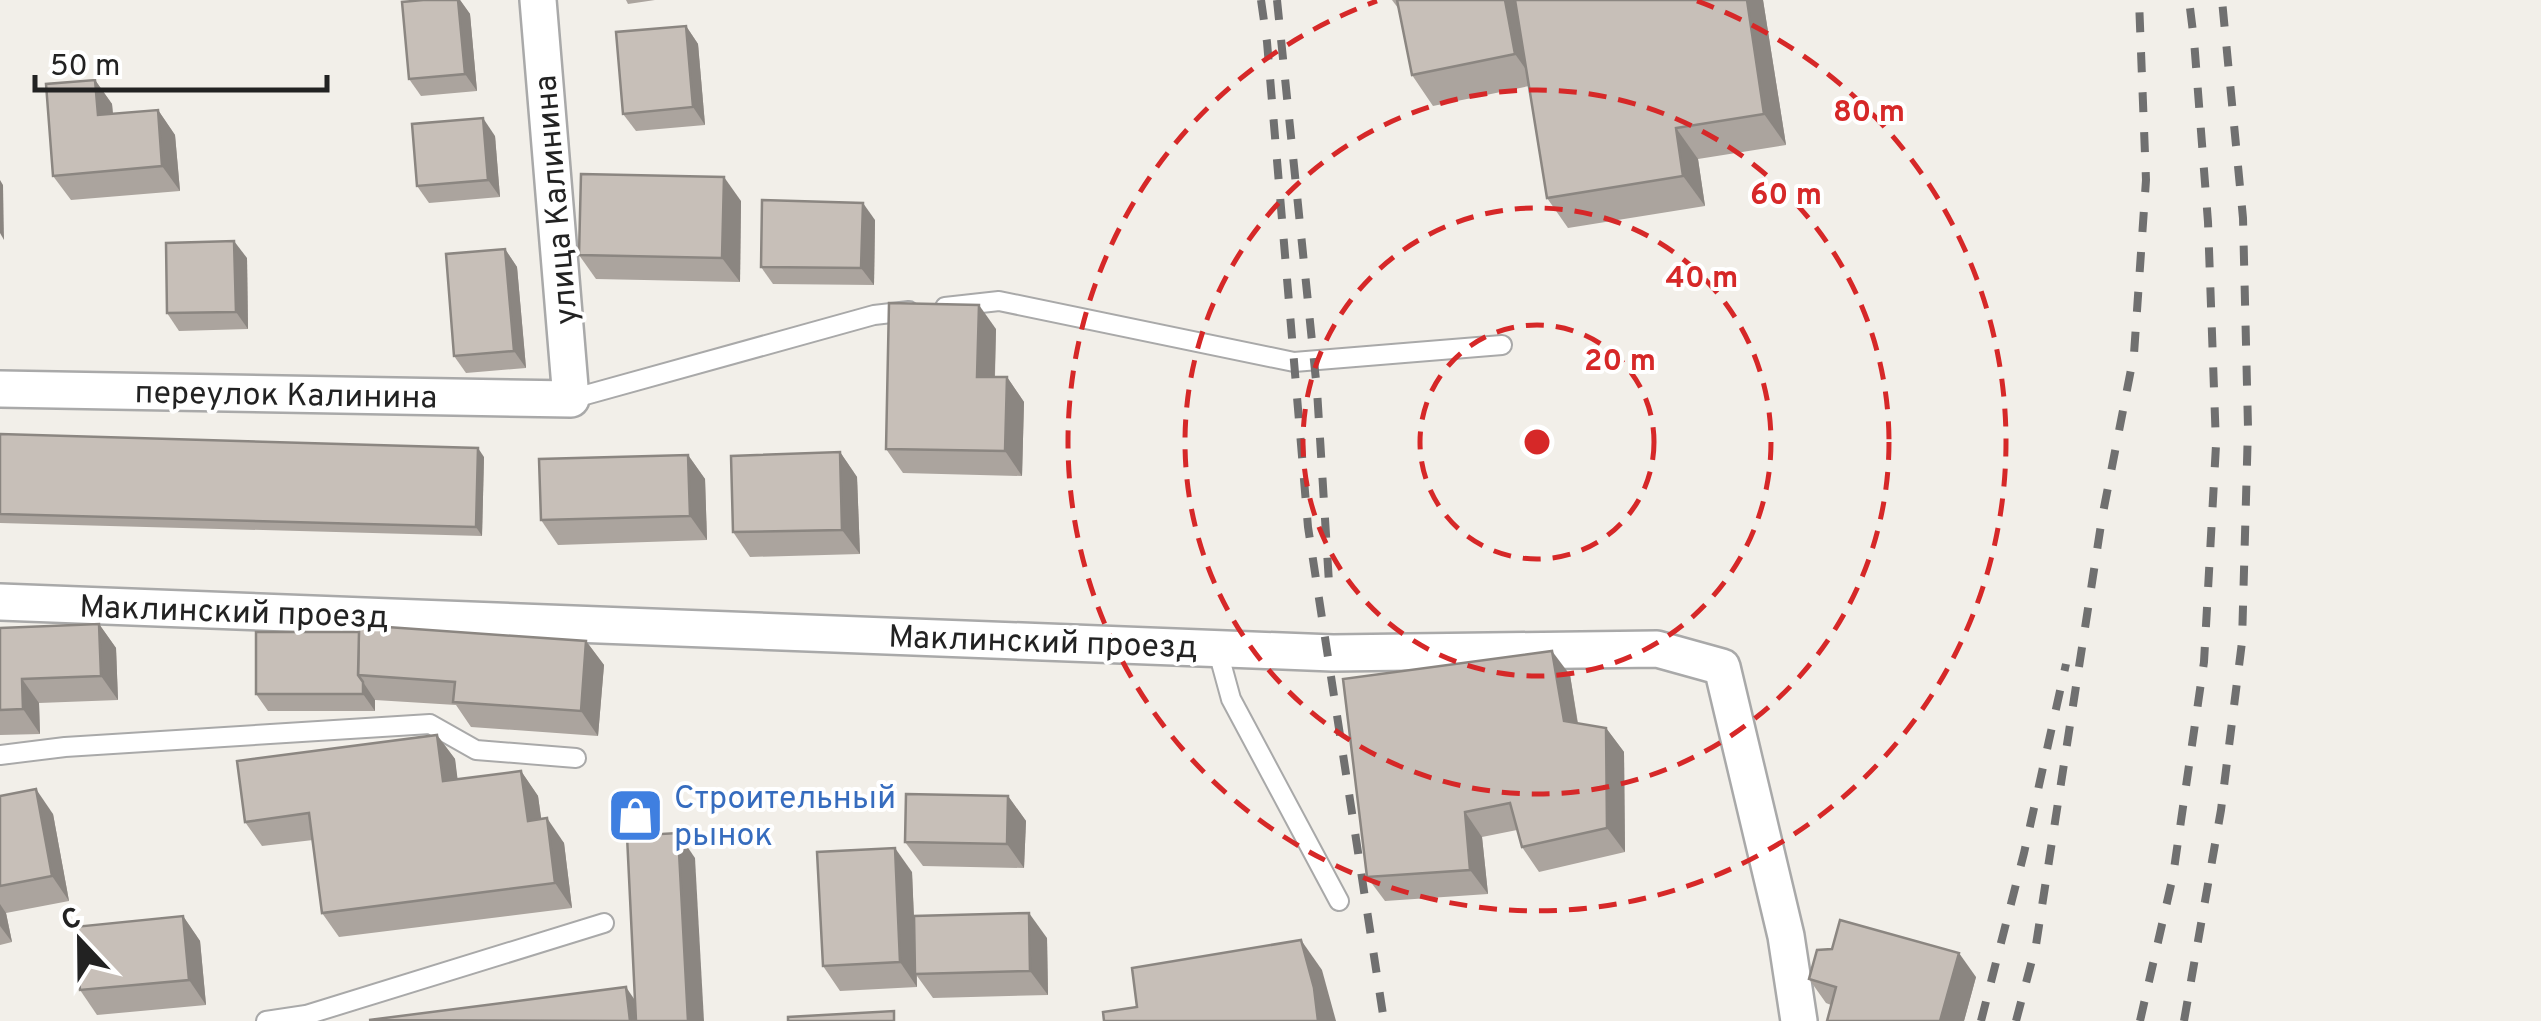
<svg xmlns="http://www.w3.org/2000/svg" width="2541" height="1021" font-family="Overpass,sans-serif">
  <rect width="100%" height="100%" fill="#f2efe9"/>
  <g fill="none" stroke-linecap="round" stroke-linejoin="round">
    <defs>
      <g id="service">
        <polyline points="945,307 999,301 1294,362 1502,345"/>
        <polyline points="571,399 874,315 909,311"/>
        <polyline points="1217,648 1231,699 1339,901"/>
        <polyline points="0,755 65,747 430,724 476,750 576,758"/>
        <polyline points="266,1021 306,1015 604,923"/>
      </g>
      <g id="minor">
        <polyline points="0,389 571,399 538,0"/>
        <polyline points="0,602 1333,653 1657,649 1722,667 1786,936 1799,1021"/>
      </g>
    </defs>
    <use href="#service" stroke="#a9a9a9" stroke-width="22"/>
    <use href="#minor" stroke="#a9a9a9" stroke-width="40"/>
    <use href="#service" stroke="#fff" stroke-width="18"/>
    <use href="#minor" stroke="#fff" stroke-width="35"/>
    <g stroke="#707070" stroke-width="8" stroke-dasharray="20 20" stroke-linecap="butt">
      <polyline points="1261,0 1267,42 1308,527 1384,1021"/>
      <polyline points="1277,0 1317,390 1329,583"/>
      <polyline points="1981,1021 2024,853 2066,664"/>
      <polyline points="2016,1021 2036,945 2102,518 2134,354 2146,180 2139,0"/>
      <polyline points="2140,1021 2173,876 2204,662 2216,445 2208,222 2194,40 2189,0"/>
      <polyline points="2184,1021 2221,810 2242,642 2248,427 2243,218 2222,0"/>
    </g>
  </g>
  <g fill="#aba49e">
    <polygon points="423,0 460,0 470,14 477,91 421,96 409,79"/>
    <polygon points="626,0 655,0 628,4"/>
    <polygon points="1392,0 1763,0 1786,145 1698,159 1705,206 1568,228 1547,198 1529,86 1433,106 1412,75 1398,8"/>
    <polygon points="686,26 698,44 705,125 636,131 623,114"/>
    <polygon points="95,80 112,104 113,114 158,110 175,135 180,191 71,200 53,176"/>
    <polygon points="495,136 500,197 429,203 417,186"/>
    <polygon points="741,201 740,282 596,279 579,255"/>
    <polygon points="875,220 874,285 773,284 761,267"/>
    <polygon points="505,249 517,267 526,368 466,373 454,356"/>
    <polygon points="247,258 248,329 179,331 167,313"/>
    <polygon points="996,329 995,377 1007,377 1024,402 1022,476 903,473 886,449"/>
    <polygon points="0,434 484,457 482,536 0,523"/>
    <polygon points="840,452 857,477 860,554 750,557 733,532"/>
    <polygon points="688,455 705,479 707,540 558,545 541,520"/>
    <polygon points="99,624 116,648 118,700 39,703 40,734 0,735 0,628"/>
    <polygon points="359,632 586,641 604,665 598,736 471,727 456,705 375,700 375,711 268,711 256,694"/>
    <polygon points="1570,675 1578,723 1606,728 1624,752 1625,852 1539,872 1522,847 1517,830 1482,837 1488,894 1385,901 1367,877"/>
    <polygon points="437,735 455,759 457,779 521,771 538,796 541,819 564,843 572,908 339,937 322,913 313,840 262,846 245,822"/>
    <polygon points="0,796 53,814 69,901 6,913 12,942 0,945"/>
    <polygon points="1008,796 1026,821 1024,868 923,866 905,842"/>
    <polygon points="912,872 914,921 1047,938 1048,995 933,998 917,976 917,987 840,991 823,966"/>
    <polygon points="183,916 200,941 206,1005 97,1015 80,990"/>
    <polygon points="1976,977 1964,1021 1827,1021 1831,1005 1826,1003 1809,979"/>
  </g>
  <g fill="#8b8681">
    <polygon points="458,0 460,0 470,14 477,91 465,74"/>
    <polygon points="1505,0 1520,0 1537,85 1515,54"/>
    <polygon points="1747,0 1763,0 1786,145 1764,114"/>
    <polygon points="686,26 698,44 705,125 693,107"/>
    <polygon points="95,80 112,104 115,140 98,115"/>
    <polygon points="158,110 175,135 180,191 162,166"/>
    <polygon points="483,118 495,136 500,197 488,180"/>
    <polygon points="1676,128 1698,159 1705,206 1683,176"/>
    <polygon points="724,177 741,201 740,282 722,258"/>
    <polygon points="0,180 3,185 4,240 0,233"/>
    <polygon points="863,203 875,220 874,285 861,268"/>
    <polygon points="234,241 247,258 248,329 236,312"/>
    <polygon points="505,249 517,267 526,368 514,351"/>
    <polygon points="979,305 996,329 994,401 977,377"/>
    <polygon points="1007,377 1024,402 1022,476 1005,451"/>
    <polygon points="478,448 484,457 482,536 476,527"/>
    <polygon points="840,452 857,477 860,554 842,530"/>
    <polygon points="688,455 705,479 707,540 690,516"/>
    <polygon points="99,624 116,648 118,700 101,676"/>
    <polygon points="586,641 604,665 598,736 581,711"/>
    <polygon points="1552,651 1570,675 1581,745 1564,721"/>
    <polygon points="22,679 39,703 40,734 23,709"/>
    <polygon points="363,682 375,700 375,711 363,694"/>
    <polygon points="1606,728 1624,752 1625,852 1607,828"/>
    <polygon points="437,735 455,759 461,805 443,781"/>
    <polygon points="521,771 538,796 545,845 528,821"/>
    <polygon points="36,789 53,814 69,901 52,876"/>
    <polygon points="1008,796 1026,821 1024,868 1007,844"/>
    <polygon points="1465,812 1482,837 1488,894 1470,870"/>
    <polygon points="547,818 564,843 572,908 555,883"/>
    <polygon points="678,833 695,858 704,1021 688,1021"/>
    <polygon points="895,848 912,872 917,987 900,962"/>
    <polygon points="0,904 6,913 12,942 0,926"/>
    <polygon points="1029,913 1047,938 1048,995 1030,971"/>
    <polygon points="183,916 200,941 206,1005 189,980"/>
    <polygon points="1301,940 1322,970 1336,1021 1318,1021"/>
    <polygon points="1959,953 1976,977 1964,1021 1940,1021"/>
    <polygon points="626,987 643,1012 644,1021 630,1021"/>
  </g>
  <g fill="#c7bfb8" stroke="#8b8681" stroke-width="2.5">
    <polygon points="423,0 458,0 465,74 409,79 402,2"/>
    <polygon points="1397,0 1505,0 1515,54 1412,75"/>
    <polygon points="1515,0 1747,0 1764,114 1676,128 1683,176 1547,198"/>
    <polygon points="686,26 693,107 623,114 616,32"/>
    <polygon points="95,80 98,115 158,110 162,166 53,176 46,84"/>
    <polygon points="483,118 488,180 417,186 412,124"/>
    <polygon points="581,174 724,177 722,258 579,255"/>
    <polygon points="762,200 863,203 861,268 761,267"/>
    <polygon points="234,241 236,312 167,313 166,243"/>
    <polygon points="505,249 514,351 454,356 446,254"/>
    <polygon points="889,303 979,305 977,377 1007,377 1005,451 886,449"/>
    <polygon points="0,434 478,448 476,527 0,514"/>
    <polygon points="840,452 842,530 733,532 731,456"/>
    <polygon points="688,455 690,516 541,520 539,459"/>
    <polygon points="99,624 101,676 22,679 23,709 0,710 0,628"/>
    <polygon points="359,625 586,641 581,711 453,702 455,682 358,675"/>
    <polygon points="256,632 359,632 358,675 363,682 363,694 256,694"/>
    <polygon points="1552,651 1564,721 1606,728 1607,828 1522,847 1510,803 1465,812 1470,870 1367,877 1343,679"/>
    <polygon points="437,735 443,781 521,771 528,821 547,818 555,883 322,913 309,813 245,822 237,761"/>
    <polygon points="36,789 52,876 0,886 0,796"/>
    <polygon points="906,794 1008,796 1007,844 905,842"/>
    <polygon points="678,833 688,1021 636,1021 627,836"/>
    <polygon points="895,848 900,962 823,966 817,852"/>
    <polygon points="1029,913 1030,971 915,974 914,916"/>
    <polygon points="183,916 189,980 80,990 74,927"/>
    <polygon points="1840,920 1959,953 1940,1021 1827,1021 1836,987 1809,979 1817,950 1832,949"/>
    <polygon points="1301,940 1314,988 1318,1021 1104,1021 1103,1012 1137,1007 1132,968"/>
    <polygon points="626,987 630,1021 369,1020"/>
    <polygon points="894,1011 894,1021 788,1021 788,1017"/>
  </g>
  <g fill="none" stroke="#d62828" stroke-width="5" stroke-dasharray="18 12">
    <circle cx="1537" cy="442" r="117"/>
    <circle cx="1537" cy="442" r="234"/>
    <circle cx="1537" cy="442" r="352"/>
    <path d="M1697 1A469 469 0 1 1 1377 1"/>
  </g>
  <defs>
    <symbol id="shop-square" viewBox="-11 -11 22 22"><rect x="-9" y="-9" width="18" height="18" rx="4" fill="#3f7fe0" stroke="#fff"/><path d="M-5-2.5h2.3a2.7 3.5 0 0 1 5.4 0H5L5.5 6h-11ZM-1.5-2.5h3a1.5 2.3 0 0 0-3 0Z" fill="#fff"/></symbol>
  </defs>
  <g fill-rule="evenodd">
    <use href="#shop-square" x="604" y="784" width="63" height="63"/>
  </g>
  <g text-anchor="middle" stroke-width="8" stroke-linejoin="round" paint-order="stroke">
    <g font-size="32" fill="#222" stroke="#fff">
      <text transform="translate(555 200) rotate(-95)" y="11">улица Калинина</text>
      <text transform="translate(286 394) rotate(1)" y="11">переулок Калинина</text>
      <text transform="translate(234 611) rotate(2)" y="11">Маклинский проезд</text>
      <text transform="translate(1043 641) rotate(2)" y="11">Маклинский проезд</text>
    </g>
    <g font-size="32" fill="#366cbe" stroke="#fff" text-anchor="start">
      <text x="674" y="808">Строительный<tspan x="674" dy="37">рынок</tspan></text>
    </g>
  </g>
  <circle cx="1537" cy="442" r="15" fill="#d62828" stroke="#fff" stroke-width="5"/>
  <g font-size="30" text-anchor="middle" font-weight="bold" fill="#d62828" stroke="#fff" stroke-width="8" stroke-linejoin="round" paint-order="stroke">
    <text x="1869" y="121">80 m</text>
    <text x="1786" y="204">60 m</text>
    <text x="1702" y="287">40 m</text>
    <text x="1620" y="370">20 m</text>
  </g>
  <g transform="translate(80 941) rotate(338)" stroke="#ffffff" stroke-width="8" paint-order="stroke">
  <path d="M0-8L18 38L0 25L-18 38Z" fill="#222222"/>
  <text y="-15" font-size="28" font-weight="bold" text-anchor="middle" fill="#222222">С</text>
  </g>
  <path d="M35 75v15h292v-15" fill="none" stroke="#222222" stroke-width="5"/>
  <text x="50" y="75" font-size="30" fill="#222222" stroke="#ffffff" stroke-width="8" paint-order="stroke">50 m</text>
</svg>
